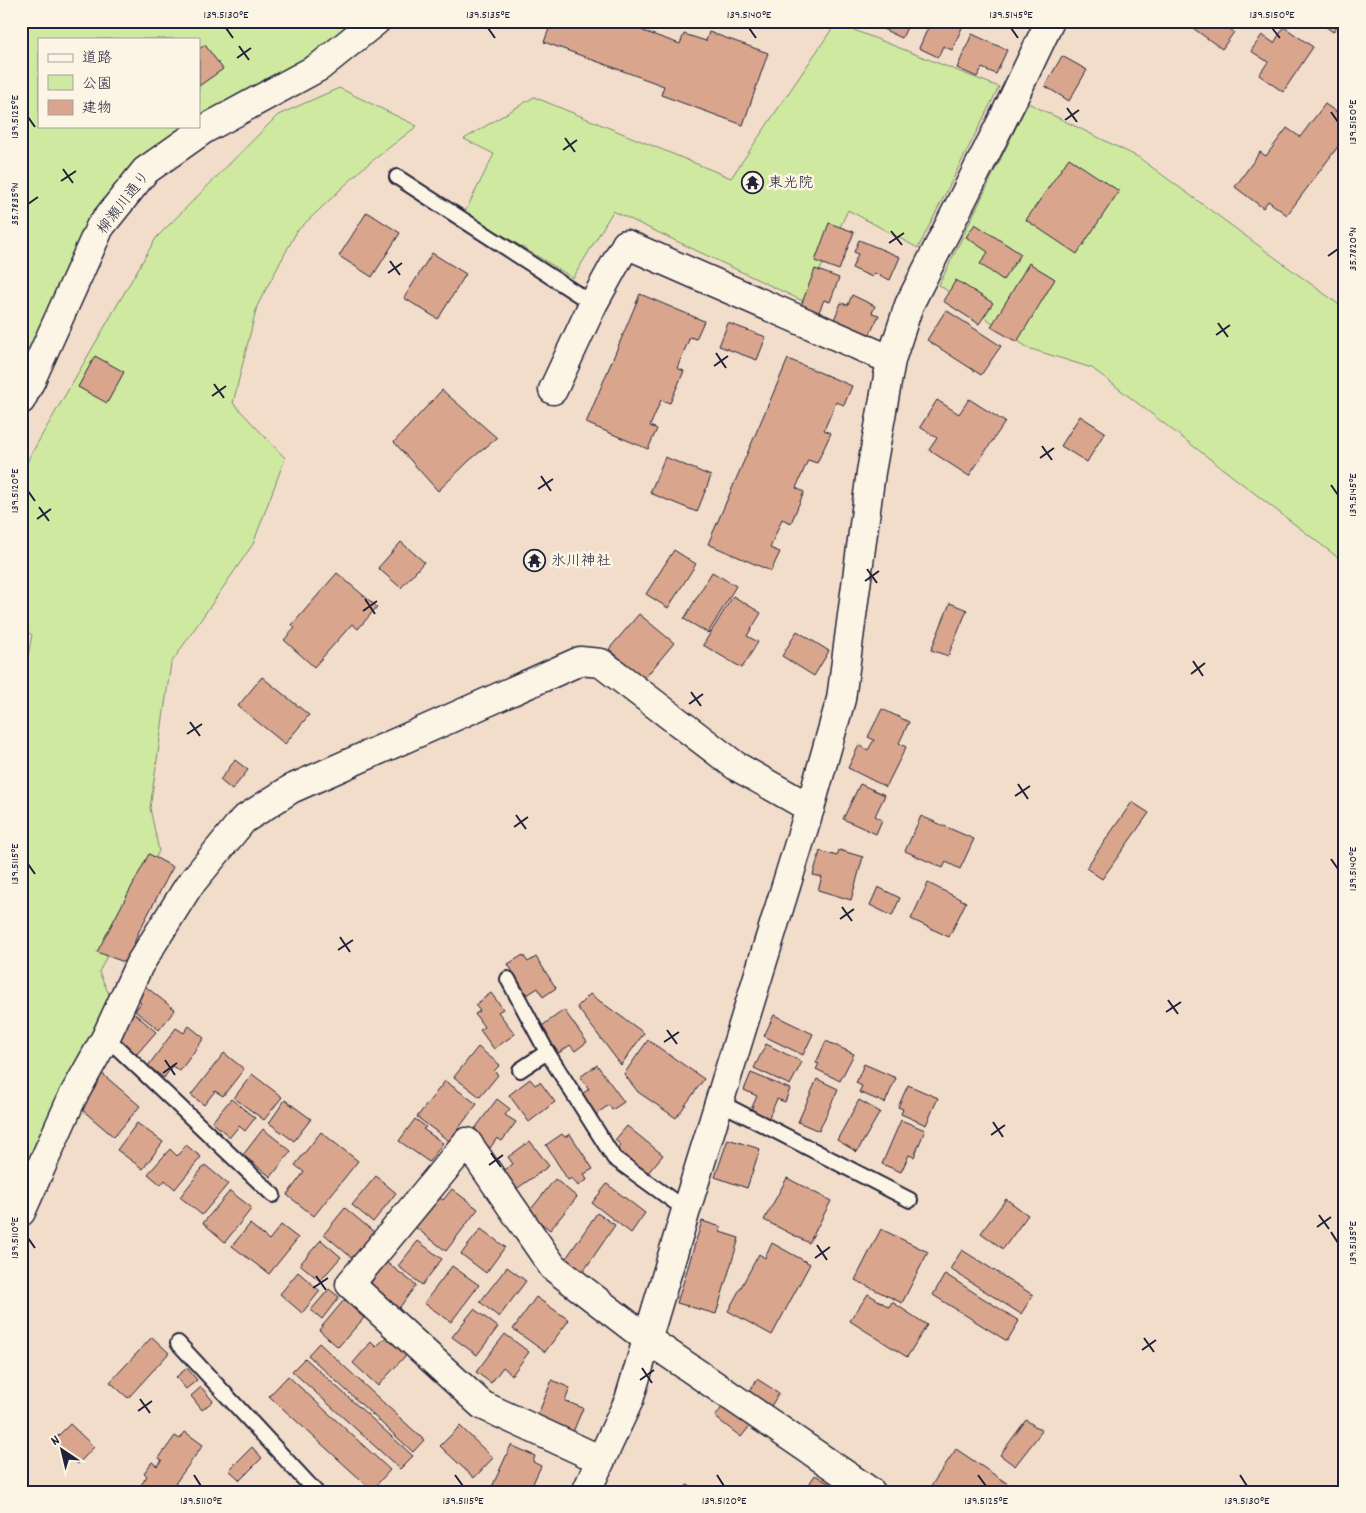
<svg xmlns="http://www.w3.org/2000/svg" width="1366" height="1513" font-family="Dekko,'Klee One',sans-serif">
  <rect width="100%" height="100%" fill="#f2ddcb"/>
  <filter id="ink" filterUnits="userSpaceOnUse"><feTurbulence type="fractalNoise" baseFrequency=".02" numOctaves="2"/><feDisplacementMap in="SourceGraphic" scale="10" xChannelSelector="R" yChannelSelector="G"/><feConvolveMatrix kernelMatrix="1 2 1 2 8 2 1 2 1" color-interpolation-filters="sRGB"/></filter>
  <g filter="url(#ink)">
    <g fill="#cfeaa0" stroke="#78866e" fill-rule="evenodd">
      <path d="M21 21H376L145 172 21 400ZM39 39H199V126H39Z"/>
      <polygon points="836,23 999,87 918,248 848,210 805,302 613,211 573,278 465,212 494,154 464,139 534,97 731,178"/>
      <polygon points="339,88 417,126 363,168 297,231 257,306 233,403 285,458 253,544 171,663 150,808 159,851 99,972 111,999 21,1207 21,835 26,802 21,796 21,690 32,635 21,626 21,475 30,456 156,238 278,115"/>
      <polygon points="1028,103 1138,157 1345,309 1345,563 1092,368 1028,348 939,285"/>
    </g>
    <g fill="#d9a68d" stroke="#22223b">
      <polygon points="552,21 647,21 643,31 680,44 684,34 706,41 709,32 768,53 743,125 661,95 664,86 544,42"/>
      <polygon points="875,21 910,21 902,38 874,25"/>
      <polygon points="931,21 965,21 952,50 943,46 938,57 919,48"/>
      <polygon points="1194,21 1219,21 1234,32 1222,49 1190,26"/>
      <polygon points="1318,21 1345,21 1345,27 1343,29 1338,25 1333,32"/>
      <polygon points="1284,27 1313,47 1283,92 1259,75 1268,62 1251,51 1262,35 1274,43"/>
      <polygon points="972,34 1007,50 996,74 982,68 977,77 957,68"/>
      <polygon points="205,45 223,69 199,86 199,49"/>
      <polygon points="1062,56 1087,70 1069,101 1045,86"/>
      <polygon points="1325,104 1345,118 1345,137 1287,215 1268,201 1263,208 1235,187 1260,152 1266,156 1287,128 1300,137"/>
      <polygon points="1069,158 1119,191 1077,254 1026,220"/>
      <polygon points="367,212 400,233 372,277 339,256"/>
      <polygon points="829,223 854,232 839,270 815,261"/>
      <polygon points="975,224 1021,254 1003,280 980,264 988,252 966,237"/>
      <polygon points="859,240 900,257 890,280 874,273 872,277 852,268 858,254 854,252"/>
      <polygon points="432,253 466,274 438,319 404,298"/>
      <polygon points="1029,263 1055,279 1017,342 991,327"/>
      <polygon points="815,269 839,278 830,302 824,300 818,314 800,308"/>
      <polygon points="956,280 993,303 979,324 943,301"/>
      <polygon points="640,294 704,321 696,339 690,337 677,368 684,371 670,403 661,400 650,426 657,429 648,449 586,423"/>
      <polygon points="852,295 875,306 872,313 879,315 868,338 833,322 841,303 848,305"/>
      <polygon points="946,310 1001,346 981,375 927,340"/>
      <polygon points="728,323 766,337 757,360 719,346"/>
      <polygon points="95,356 124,372 107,403 78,387"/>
      <polygon points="788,359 852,386 844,405 836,402 824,430 831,433 817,463 808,460 796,488 804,492 791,523 782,519 770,548 780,552 771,571 708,544"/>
      <polygon points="442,390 497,438 470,460 438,491 394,442"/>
      <polygon points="969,399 1005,422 969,476 929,450 937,438 920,427 937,400 959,414"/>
      <polygon points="1080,416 1105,432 1087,462 1061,446"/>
      <polygon points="665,457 711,476 697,512 650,493"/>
      <polygon points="401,542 424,562 401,588 378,568"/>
      <polygon points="674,550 696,564 668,608 646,594"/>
      <polygon points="712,572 736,586 708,633 684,619"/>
      <polygon points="337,573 377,607 358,629 352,624 314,667 284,640 295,628 292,625"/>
      <polygon points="733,596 761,613 747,636 758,642 742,668 703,645"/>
      <polygon points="950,603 967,610 948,656 931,650"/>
      <polygon points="639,614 674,643 644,679 609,649"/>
      <polygon points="797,631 829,651 814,676 782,656"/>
      <polygon points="262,677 309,715 285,744 238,706"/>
      <polygon points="882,709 909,722 899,743 906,747 886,787 848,768 859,745 868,750 874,740 868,737"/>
      <polygon points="235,760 248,770 232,790 220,780"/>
      <polygon points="860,784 885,795 875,816 882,820 876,834 843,819"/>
      <polygon points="1132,802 1149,813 1102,879 1086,868"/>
      <polygon points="921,816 974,839 960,869 946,862 943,868 905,851"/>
      <polygon points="839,850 863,857 851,900 818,890 822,877 813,875 820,851 837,856"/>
      <polygon points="149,854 173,867 138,933 127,963 97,952"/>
      <polygon points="928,883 966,902 949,937 911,919"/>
      <polygon points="878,887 900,898 892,916 870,905"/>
      <polygon points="523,955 528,962 536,957 556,988 543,997 538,988 527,995 508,964"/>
      <polygon points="145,986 175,1010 159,1030 135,1011 141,1003 135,998"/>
      <polygon points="491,993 503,1009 498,1012 515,1034 494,1049 480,1030 484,1027 475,1014 480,1011 475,1005"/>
      <polygon points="590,994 644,1033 621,1065 577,1007"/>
      <polygon points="564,1010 587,1042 575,1051 570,1045 559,1053 539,1028"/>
      <polygon points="134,1013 156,1032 136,1055 115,1036"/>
      <polygon points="774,1015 813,1034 803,1055 764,1036"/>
      <polygon points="189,1026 204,1038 180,1071 172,1066 164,1078 148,1066 176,1028 184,1033"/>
      <polygon points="648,1040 704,1079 676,1118 638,1092 624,1074"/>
      <polygon points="826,1041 854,1054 840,1081 816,1069 819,1064 816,1063"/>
      <polygon points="766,1044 802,1062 790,1085 754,1068"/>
      <polygon points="478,1047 500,1065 494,1071 498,1075 480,1097 454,1077"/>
      <polygon points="224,1053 244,1069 223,1096 215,1091 204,1105 191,1095"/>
      <polygon points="864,1064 896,1078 885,1103 859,1092 862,1086 856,1083"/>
      <polygon points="597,1065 624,1102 612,1110 609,1105 596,1114 582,1094 589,1089 580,1077"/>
      <polygon points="99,1071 140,1106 114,1137 73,1102"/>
      <polygon points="751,1073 790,1089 785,1102 777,1099 768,1119 750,1112 757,1096 744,1090"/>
      <polygon points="252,1074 282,1097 264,1120 234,1098"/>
      <polygon points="530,1079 535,1085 540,1082 555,1102 529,1122 509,1095"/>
      <polygon points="817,1079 838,1089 819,1131 798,1122"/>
      <polygon points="445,1081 477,1104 449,1141 417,1117"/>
      <polygon points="908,1085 938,1098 926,1125 901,1114 903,1109 898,1107"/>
      <polygon points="231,1099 255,1118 245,1131 239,1126 230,1137 212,1122"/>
      <polygon points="497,1099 510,1109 505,1115 516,1122 502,1141 497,1138 490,1148 471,1134"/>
      <polygon points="285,1100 311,1119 294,1141 269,1123"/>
      <polygon points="859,1100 880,1112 857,1152 837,1140"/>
      <polygon points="415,1119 426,1127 423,1129 443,1143 429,1162 399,1141"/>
      <polygon points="901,1120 925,1130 914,1157 909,1155 901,1172 882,1164"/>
      <polygon points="137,1123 163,1142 143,1169 117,1150"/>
      <polygon points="627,1126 663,1155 647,1174 617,1150 621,1145 615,1140"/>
      <polygon points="263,1129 291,1151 271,1177 243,1155"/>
      <polygon points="321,1132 358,1161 314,1216 287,1195 304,1172 295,1165"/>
      <polygon points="562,1134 565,1137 570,1134 593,1169 584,1174 587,1180 578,1186 572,1178 568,1180 546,1145"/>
      <polygon points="728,1139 760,1149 747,1188 715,1177"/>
      <polygon points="530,1141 549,1166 515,1190 502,1172 513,1164 508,1157"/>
      <polygon points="186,1145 201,1157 175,1189 165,1180 161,1185 148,1174 170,1149 177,1156"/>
      <polygon points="205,1165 228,1184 202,1215 180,1197"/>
      <polygon points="376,1176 396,1193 373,1222 352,1205"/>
      <polygon points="787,1178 831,1201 809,1243 764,1220"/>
      <polygon points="555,1179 577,1197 550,1230 528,1213"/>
      <polygon points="607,1184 645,1213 631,1233 592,1203"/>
      <polygon points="452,1189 478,1209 446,1251 415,1227 439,1197 443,1200"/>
      <polygon points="230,1191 252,1208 225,1242 203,1223"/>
      <polygon points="1006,1199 1028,1215 1003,1249 981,1233"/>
      <polygon points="345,1208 374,1232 352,1258 324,1234"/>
      <polygon points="597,1213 615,1225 583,1272 565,1260"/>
      <polygon points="702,1221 721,1227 720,1232 739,1238 716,1314 677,1303"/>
      <polygon points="250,1224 269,1240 281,1225 298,1238 269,1274 232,1246"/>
      <polygon points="481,1229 505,1247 486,1273 461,1254"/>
      <polygon points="881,1229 928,1252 902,1303 855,1280"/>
      <polygon points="321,1240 341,1257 320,1281 300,1264"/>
      <polygon points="418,1241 442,1259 422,1285 398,1266"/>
      <polygon points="772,1243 810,1264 772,1335 728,1311 759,1254 765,1258"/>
      <polygon points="962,1250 1033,1295 1021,1314 950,1269"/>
      <polygon points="386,1262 416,1285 397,1311 374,1294 377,1290 370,1284"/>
      <polygon points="452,1266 479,1285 451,1322 424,1303"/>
      <polygon points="507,1267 526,1281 499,1317 480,1302"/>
      <polygon points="298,1272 320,1291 302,1313 280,1294"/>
      <polygon points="945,1274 1019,1321 1007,1341 933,1295"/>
      <polygon points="329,1289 339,1297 322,1319 311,1310"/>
      <polygon points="868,1294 889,1307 892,1302 927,1325 907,1357 850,1321"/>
      <polygon points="536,1297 569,1320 545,1352 513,1329"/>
      <polygon points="344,1300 364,1318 338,1347 319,1330"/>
      <polygon points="474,1309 498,1327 477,1355 452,1337"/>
      <polygon points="505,1334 529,1352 512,1375 503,1367 491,1383 476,1372"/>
      <polygon points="152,1337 169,1353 128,1398 110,1382"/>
      <polygon points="386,1337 406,1355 378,1386 353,1363 371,1342 376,1347"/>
      <polygon points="319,1343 424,1440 413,1452 308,1355"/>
      <polygon points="305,1358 413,1456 400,1469 292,1371"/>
      <polygon points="187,1368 197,1380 186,1389 176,1377"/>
      <polygon points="288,1376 390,1470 372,1490 269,1396"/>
      <polygon points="757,1379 779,1393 765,1416 743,1402"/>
      <polygon points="552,1380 570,1388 565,1401 583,1408 573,1432 537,1417"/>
      <polygon points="201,1387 213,1401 202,1410 191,1396"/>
      <polygon points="723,1406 750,1426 741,1437 715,1417"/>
      <polygon points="1026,1420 1042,1431 1015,1466 1000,1455"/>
      <polygon points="70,1424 94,1447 78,1464 53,1441"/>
      <polygon points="460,1426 493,1458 474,1478 440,1446"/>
      <polygon points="185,1432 203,1445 169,1492 150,1492 141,1485 147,1476 144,1473 152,1462 157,1466 162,1460 159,1458 175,1436 180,1439"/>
      <polygon points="511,1445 535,1456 533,1462 541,1466 529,1492 498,1492 498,1490 492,1487"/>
      <polygon points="252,1447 262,1458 240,1480 229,1470"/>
      <polygon points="956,1449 1020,1492 927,1492"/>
      <polygon points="815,1475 843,1492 804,1492"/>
      <polygon points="687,1485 702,1492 684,1492"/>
    </g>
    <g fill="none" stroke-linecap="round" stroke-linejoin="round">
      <defs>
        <g id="lane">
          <polyline points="397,177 593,304"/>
          <polyline points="508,979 547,1052 614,1158 686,1210"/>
          <polyline points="106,1037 273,1195"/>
          <polyline points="520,1070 547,1052"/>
          <polyline points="719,1102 910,1200"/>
          <polyline points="178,1343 316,1492"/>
        </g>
        <g id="street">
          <polyline points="553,390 593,304 626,244 891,360"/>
          <polyline points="21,400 31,380"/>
          <polyline points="21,1212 72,1098 106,1037 139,965 188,887 243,820 291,789 580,661 601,663 736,766 810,808"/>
          <polyline points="601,1460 482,1405 350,1284 467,1142 553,1267 647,1339 871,1492"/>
        </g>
        <g id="secondary">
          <polyline points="31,380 100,227 145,171 203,130 319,67 376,21"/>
          <polyline points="586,1492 629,1400 686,1210 810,808 841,699 871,472 891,360 909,305 1011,103 1050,21"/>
        </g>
      </defs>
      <use href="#lane" stroke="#22223b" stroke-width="18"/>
      <use href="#street" stroke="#22223b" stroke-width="31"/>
      <use href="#secondary" stroke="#22223b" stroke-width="31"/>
      <use href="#lane" stroke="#fcf5e5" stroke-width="14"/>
      <use href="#street" stroke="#fcf5e5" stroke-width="28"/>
      <use href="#secondary" stroke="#fcf5e5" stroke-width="28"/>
    </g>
  </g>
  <path fill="none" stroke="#22223b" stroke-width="2" d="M226 28 233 38M488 28 495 38M749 28 756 38M1011 28 1018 38M1272 28 1280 38M239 46 249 60M237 58 251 48M1067 108 1077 122M1331 112 1338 122M28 117 35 127M1065 120 1079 110M565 138 575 152M563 150 577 140M63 169 73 183M61 181 76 171M28 204 38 197M891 231 902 245M889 243 904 233M1328 256 1338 249M390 261 400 275M388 273 402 263M1218 323 1228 337M1216 335 1230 325M716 353 726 368M714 366 728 356M214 384 224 398M212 396 226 386M1042 446 1052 460M1040 458 1054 448M541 476 551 491M1331 485 1338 495M538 489 553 479M28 491 35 501M39 507 49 521M37 519 51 509M867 569 877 583M865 581 879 571M365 599 375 614M363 611 377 601M1193 661 1203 676M1191 674 1205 663M691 692 701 706M689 704 703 694M190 722 200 736M187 734 202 724M1018 784 1028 799M1015 796 1030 786M516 815 526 829M514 827 528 817M1331 859 1338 869M28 864 35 874M842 907 852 921M840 919 854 909M340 937 350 952M338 950 353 940M1168 1000 1178 1014M1166 1012 1181 1002M667 1030 677 1044M664 1042 679 1032M165 1060 175 1075M163 1073 177 1063M993 1122 1003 1137M991 1135 1005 1125M491 1153 501 1167M489 1165 503 1155M1319 1215 1329 1229M1317 1227 1331 1217M1331 1232 1338 1243M28 1238 35 1248M817 1245 827 1260M815 1258 830 1247M316 1276 326 1290M313 1288 328 1278M1144 1338 1154 1352M1142 1350 1156 1340M642 1368 652 1383M640 1380 654 1370M140 1399 150 1413M138 1411 152 1401M194 1475 201 1486M455 1475 463 1486M717 1475 724 1486M978 1475 986 1486M1240 1475 1247 1486"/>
  <defs>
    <symbol id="temple-ring" viewBox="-11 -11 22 22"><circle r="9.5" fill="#fcf5e5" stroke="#22223b" stroke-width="1.5"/><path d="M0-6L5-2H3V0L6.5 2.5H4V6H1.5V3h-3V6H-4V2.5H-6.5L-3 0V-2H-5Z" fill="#22223b"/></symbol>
  </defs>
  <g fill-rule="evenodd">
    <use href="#temple-ring" x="740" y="170" width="25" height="25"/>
    <use href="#temple-ring" x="522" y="548" width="25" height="25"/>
  </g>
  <g text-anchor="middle" stroke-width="5" stroke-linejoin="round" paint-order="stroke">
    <g font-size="15" fill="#22223b" stroke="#fcf5e5" text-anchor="start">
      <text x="768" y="187">東光院</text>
      <text x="551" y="565">氷川神社</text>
    </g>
    <g font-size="15" fill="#22223b" stroke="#fcf5e5">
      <text transform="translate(123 202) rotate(-52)" y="5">柳瀬川通り</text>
    </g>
  </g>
  <rect width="1366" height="1513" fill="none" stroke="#fcf5e5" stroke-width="55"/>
  <rect x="38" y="38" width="162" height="90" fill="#fcf5e5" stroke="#a5a1a1"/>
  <rect x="48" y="54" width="25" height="8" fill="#fcf5e5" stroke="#a5a1a1"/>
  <text x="82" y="62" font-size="15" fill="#22223b">道路</text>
  <rect x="48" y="75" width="25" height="15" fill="#cfeaa0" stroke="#a5a1a1"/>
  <text x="82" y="88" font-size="15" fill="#22223b">公園</text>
  <rect x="48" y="100" width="25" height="15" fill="#d9a68d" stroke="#a5a1a1"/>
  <text x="82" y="112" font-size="15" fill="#22223b">建物</text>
  <g transform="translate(62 1450) rotate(325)" stroke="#fcf5e5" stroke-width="4" paint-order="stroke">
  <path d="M0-4L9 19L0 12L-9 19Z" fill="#22223b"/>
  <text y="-8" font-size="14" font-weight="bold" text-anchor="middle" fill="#22223b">N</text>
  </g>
  <rect x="28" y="28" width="1310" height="1458" fill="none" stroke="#22223b" stroke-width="2"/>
  <g font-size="12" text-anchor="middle" fill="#22223b">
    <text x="226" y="18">139.5130°E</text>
    <text x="488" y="18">139.5135°E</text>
    <text x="749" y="18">139.5140°E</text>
    <text x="1011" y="18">139.5145°E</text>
    <text x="1272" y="18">139.5150°E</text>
    <text transform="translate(14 117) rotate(-90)" y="4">139.5125°E</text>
    <text transform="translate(1352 122) rotate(-90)" y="4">139.5150°E</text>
    <text transform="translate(14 204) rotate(-90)" y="4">35.7835°N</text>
    <text transform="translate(1352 249) rotate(-90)" y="4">35.7820°N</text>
    <text transform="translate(14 491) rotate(-90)" y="4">139.5120°E</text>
    <text transform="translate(1352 495) rotate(-90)" y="4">139.5145°E</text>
    <text transform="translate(14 864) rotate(-90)" y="4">139.5115°E</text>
    <text transform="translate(1352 869) rotate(-90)" y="4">139.5140°E</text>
    <text transform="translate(14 1238) rotate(-90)" y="4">139.5110°E</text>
    <text transform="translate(1352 1243) rotate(-90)" y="4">139.5135°E</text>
    <text x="201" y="1504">139.5110°E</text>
    <text x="463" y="1504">139.5115°E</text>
    <text x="724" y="1504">139.5120°E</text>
    <text x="986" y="1504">139.5125°E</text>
    <text x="1247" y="1504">139.5130°E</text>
  </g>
</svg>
